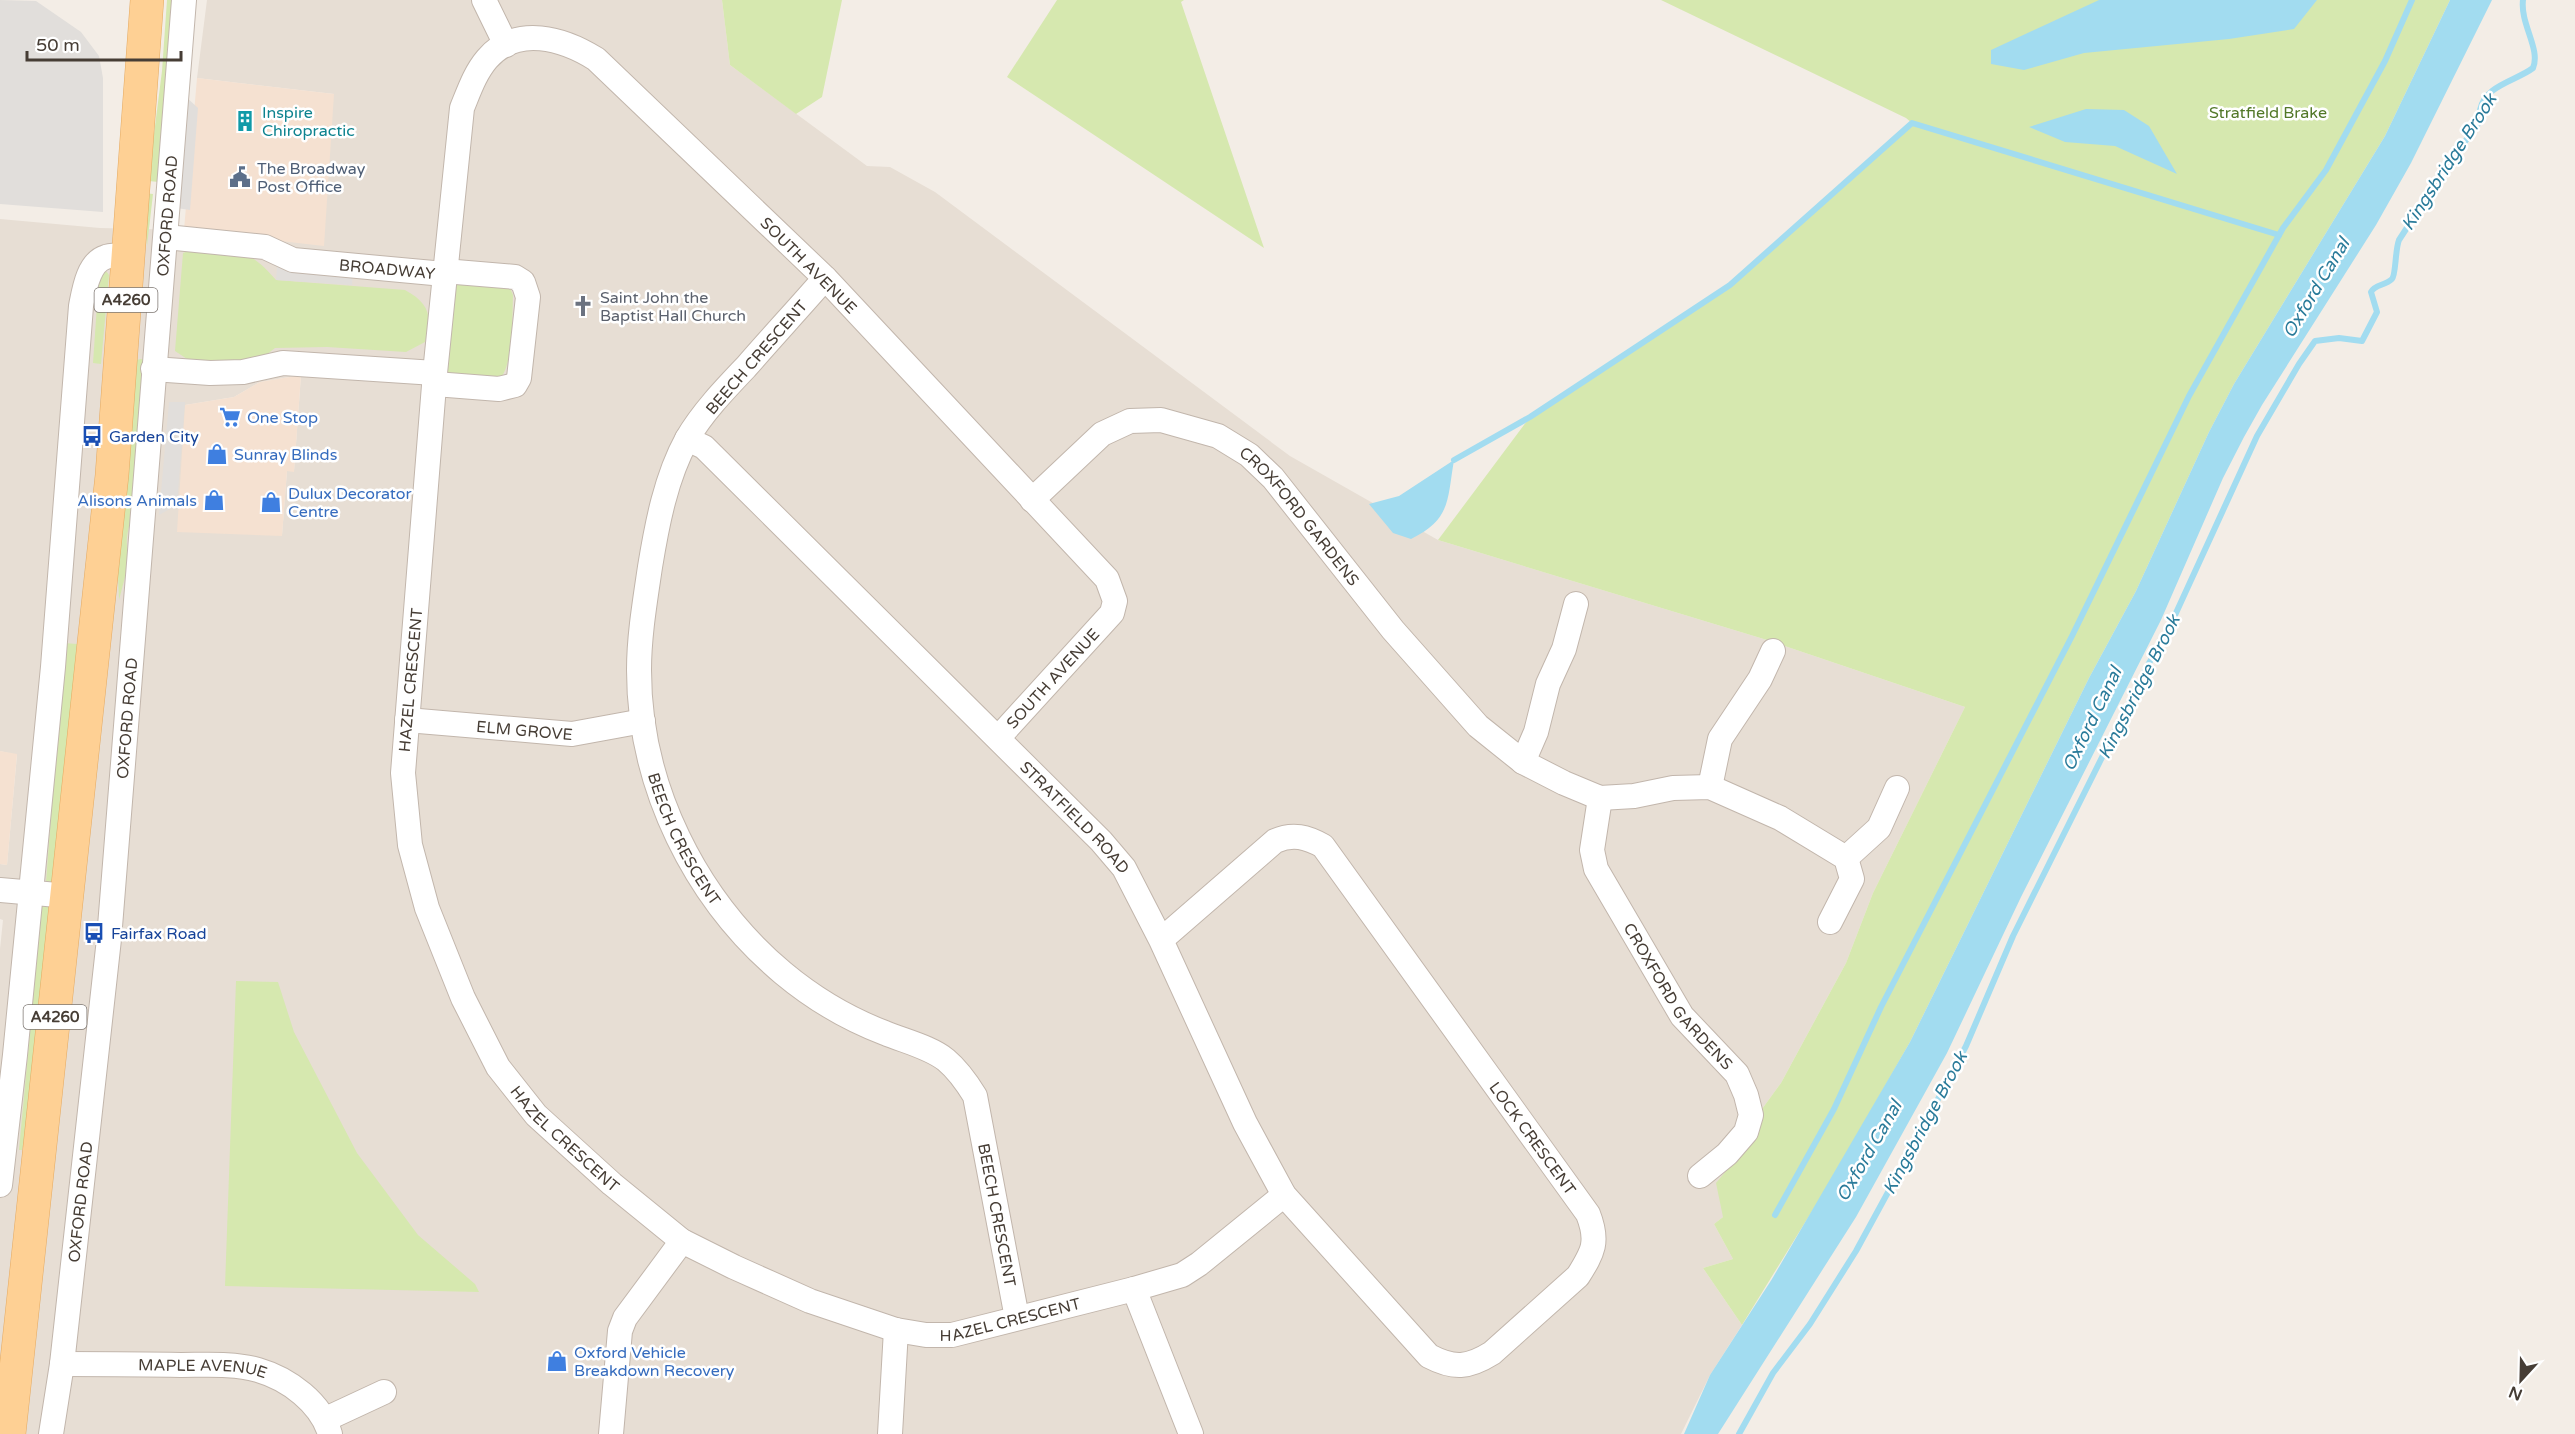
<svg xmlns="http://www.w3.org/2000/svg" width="2575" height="1434" font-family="'Varela Round',sans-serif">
  <rect width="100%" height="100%" fill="#f3ede6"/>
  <path fill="#e7ded4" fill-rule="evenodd" d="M207 0H722L730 65 867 166 890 167 935 192 1290 456 1438 540 1767 640 1965 707 1873 893 1846 963 1781 1083 1762 1109 1723 1217 1714 1224 1733 1259 1703 1268 1742 1325 1710 1375 1681 1434H0V949L3 920 0 919V864L7 865 17 755 0 751V219L100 228 184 230 334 94 197 78ZM301 375 294 471H287L282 535 185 405 234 397 260 382Z"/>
  <g fill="#f5e1d1">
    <polygon points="197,78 334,94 324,246 184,230"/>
    <polygon points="301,375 294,472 287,471 282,536 177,532 185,405 234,397 260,382"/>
    <polygon points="0,751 17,754 7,865 0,864"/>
  </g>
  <g fill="#d6e8af">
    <polygon points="167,0 175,0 159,182 148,181 162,71"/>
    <polygon points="722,0 842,0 822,97 796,114 730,65"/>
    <polygon points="1057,0 1184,0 1181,2 1264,248 1007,77"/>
    <polygon points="1661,0 2450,0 2385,136 2234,384 2209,432 2136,591 2089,678 1910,1042 1833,1177 1742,1325 1703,1268 1733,1259 1714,1224 1723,1217 1716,1183 1731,1165 1762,1109 1781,1083 1846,963 1873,893 1965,707 1767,640 1438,540 1530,417 1730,285 1912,123 1906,118"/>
    <polygon points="144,193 153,194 147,246"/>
    <path d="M197 248C237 252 248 247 276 280L405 290C429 303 433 316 425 342L406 352 327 347 275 348 261 359 246 363 187 359 175 351 183 253Z"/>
    <polygon points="106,271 109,275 101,364 93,363 99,276"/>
    <path d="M455 282 510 288 513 295C512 318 514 359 501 378L453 376 447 373Z"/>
    <path d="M141 359 147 361 134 516C127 525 124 548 130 558L119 600 117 554 136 360Z"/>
    <polygon points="64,643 77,644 59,883 46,882"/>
    <polygon points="58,901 26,1137 22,1150 19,1150 42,904"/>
    <polygon points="236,981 278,982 294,1032 357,1153 418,1235 475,1284 479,1292 225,1286"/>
  </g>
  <g fill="#e1dedb">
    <polygon points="0,0 36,1 81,32 99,56 103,78 103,212 0,204"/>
    <polygon points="186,97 198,108 190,210 176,208"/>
    <polygon points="277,267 353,272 352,285 276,280"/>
    <polygon points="169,402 185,402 177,505 159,515"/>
  </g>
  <g fill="#a2dcf0">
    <polygon points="2099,0 2317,0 2294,29 2229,39 2084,53 2024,70 1991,64 1991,50"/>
    <polygon points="2450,0 2492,0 2411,163 2376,225 2262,405 2244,437 2223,478 2161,620 2021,897 1947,1053 1856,1217 1718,1434 1684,1434 1710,1375 1772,1279 1910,1042 2089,678 2136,591 2209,432 2234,384 2385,136"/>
    <polygon points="2086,109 2124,110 2149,126 2177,174 2115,146 2065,142 2029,127"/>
    <path d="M1454 460C1447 501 1451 519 1411 539L1393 533 1369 504 1399 496Z"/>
  </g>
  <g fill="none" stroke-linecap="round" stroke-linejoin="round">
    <g stroke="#a2dcf0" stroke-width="6">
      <polyline points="1454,460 1530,417 1730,285 1912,123 2279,235"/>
      <polyline points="1775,1215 1834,1109 1881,1007 2072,636 2189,396 2283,228 2326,170 2385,61 2412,0"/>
      <path d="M1739 1434 1773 1373 1810 1324 1856 1251 1917 1139 1966 1046 2013 936 2149 663 2165 637 2257 436 2299 364 2315 341 2339 338 2362 341 2377 312 2371 292C2375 284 2385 286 2392 279 2396 275 2395 250 2399 240L2447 166 2478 124C2480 119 2479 115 2480 110 2485 85 2516 81 2533 68 2541 49 2520 24 2523 0"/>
    </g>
    <defs>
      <g id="minor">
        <polyline points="484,0 506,45"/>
        <path id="s1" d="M166 237 265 247 293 260 444 274"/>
        <path id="s2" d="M825 278C799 308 772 337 746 367 725 389 702 413 687 439 666 477 657 524 650 567 645 601 639 636 639 670 639 786 695 899 783 973 813 998 848 1019 885 1033 904 1041 930 1047 946 1060 958 1070 967 1083 975 1096L1017 1318"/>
        <polyline points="153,369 210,373 243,372 283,363 435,373"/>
        <polyline points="435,384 499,389 515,385 519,378 528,297 523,282 515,277 444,271"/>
        <path id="s3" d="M687 439 704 447 1101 841 1124 868 1161 940 1245 1123 1284 1195 1429 1356C1454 1369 1468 1368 1492 1353L1578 1276C1593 1252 1599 1242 1588 1214L1323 846C1307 837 1293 833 1275 841L1161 940"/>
        <path id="s4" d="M1032 500 1102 434 1130 421 1161 420 1218 436 1249 455 1273 478 1393 630 1478 726 1523 762 1564 783 1600 798 1634 796 1673 788 1710 787 1780 818 1846 858 1852 879 1830 922"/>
        <path id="s5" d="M407 720 572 734 643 721"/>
        <path id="s6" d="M998 738 1112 613 1115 601 1107 579 825 278 596 59C564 39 517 24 487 59 475 73 469 91 462 108L435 373 403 773 410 845 427 908 463 998 498 1067 536 1115 612 1184 682 1241 734 1267 810 1301 896 1330 926 1335H952L1134 1289 1182 1275 1199 1264 1284 1195"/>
        <polyline points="1523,762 1536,732 1548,684 1564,649 1576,604"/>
        <polyline points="1710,787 1720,739 1760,679 1773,651"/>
        <path id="s7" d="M1600 798 1592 850 1596 869 1682 1016 1737 1074 1746 1095 1751 1115 1746 1132 1727 1154 1700 1176"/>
        <polyline points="1846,858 1879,828 1897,788"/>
        <polyline points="0,890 69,896"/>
        <path d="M0 1185 15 1055 53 667 81 306C84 291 88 262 106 257 112 254 123 256 130 256"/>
        <polyline points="1134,1289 1191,1434"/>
        <path id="s8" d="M62 1364C101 1364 141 1364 181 1365 206 1365 234 1363 258 1370 289 1379 321 1403 330 1434"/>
        <polyline points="326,1419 384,1392"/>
        <path id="s9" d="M51 1434 62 1364 109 939 184 0"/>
        <polyline points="611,1434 620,1331 625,1318 682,1241"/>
        <polyline points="890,1434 896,1330"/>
      </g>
      <polyline id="primary" points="9,1434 112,475 147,0"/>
    </defs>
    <use href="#minor" stroke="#c2b6ac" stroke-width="26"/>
    <use href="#primary" stroke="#e4aa63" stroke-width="34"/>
    <use href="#minor" stroke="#fff" stroke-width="24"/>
    <use href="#primary" stroke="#fed094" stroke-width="33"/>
  </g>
  <defs>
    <symbol id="building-bare" viewBox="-9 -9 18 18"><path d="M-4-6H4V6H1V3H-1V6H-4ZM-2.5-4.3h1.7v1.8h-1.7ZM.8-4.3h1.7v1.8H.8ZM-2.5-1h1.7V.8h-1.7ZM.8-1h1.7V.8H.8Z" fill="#0f9aa8" stroke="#fff" stroke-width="2.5" paint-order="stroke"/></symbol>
    <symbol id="civic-bare" viewBox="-9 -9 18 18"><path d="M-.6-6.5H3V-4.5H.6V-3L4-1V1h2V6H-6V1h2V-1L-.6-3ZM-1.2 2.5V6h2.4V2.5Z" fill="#5c6f8a" stroke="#fff" stroke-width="2.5" paint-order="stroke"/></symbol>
    <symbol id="church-bare" viewBox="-9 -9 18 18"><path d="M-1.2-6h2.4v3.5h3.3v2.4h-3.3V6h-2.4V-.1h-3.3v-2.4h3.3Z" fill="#6b7280" stroke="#fff" stroke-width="2.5" paint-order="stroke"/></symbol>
    <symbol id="supermarket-bare" viewBox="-9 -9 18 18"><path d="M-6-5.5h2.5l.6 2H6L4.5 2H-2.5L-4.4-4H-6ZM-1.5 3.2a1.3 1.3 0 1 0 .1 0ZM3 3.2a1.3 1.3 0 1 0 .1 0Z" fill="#3f7fe0" stroke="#fff" stroke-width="2.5" paint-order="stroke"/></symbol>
    <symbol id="bus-bare" viewBox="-9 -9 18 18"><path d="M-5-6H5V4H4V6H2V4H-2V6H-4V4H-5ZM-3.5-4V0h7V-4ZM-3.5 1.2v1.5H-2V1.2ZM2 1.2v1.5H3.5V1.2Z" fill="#1a4fb4" stroke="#fff" stroke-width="2.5" paint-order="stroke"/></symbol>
    <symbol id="shop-bare" viewBox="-9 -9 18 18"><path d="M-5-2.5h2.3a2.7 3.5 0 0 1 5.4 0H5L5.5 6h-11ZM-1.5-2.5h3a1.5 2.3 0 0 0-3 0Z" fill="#3f7fe0" stroke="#fff" stroke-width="2.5" paint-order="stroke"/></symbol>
  </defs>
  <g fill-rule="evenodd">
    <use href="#building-bare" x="230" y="106" width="30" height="30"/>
    <use href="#civic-bare" x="225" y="162" width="30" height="30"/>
    <use href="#church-bare" x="568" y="291" width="30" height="30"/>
    <use href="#supermarket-bare" x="215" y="402" width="30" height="30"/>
    <use href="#bus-bare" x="77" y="421" width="30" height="30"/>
    <use href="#shop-bare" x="202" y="439" width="30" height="30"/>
    <use href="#shop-bare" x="199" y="485" width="30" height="30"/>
    <use href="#shop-bare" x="256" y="487" width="30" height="30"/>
    <use href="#bus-bare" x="79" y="918" width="30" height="30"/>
    <use href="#shop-bare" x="542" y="1346" width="30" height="30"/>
  </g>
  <g text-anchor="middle" stroke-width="5" stroke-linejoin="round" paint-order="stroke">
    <g fill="#fff" stroke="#7e7772" stroke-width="1.5">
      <rect x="94.5" y="288" width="63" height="24" rx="4.5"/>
      <rect x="23.5" y="1005" width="63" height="24" rx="4.5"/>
    </g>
    <g font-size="15" font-weight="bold" fill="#463d35">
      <text x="126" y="305">A4260</text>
      <text x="55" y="1022">A4260</text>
    </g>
    <g font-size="16" fill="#0d838f" stroke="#fff" text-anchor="start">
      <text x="262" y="118">Inspire<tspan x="262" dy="18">Chiropractic</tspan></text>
    </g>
    <g font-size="16" fill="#527828" stroke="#fff">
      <text x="2268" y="118">Stratfield Brake</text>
    </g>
    <g font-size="16" fill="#4e5e75" stroke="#fff" text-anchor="start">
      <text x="257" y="174">The Broadway<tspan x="257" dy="18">Post Office</tspan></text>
    </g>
    <g font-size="16" fill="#463d35" stroke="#fff">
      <text dy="6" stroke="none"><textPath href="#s9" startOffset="1224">OXFORD ROAD</textPath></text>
      <text transform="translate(809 265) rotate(45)" y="6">SOUTH AVENUE</text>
      <text dy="6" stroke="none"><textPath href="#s1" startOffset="225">BROADWAY</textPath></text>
      <text transform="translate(756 357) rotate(-49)" y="6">BEECH CRESCENT</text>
      <text dy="6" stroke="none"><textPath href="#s4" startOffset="333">CROXFORD GARDENS</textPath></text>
      <text dy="6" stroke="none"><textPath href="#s6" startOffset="81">SOUTH AVENUE</textPath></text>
      <text transform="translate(410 680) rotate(-85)" y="6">HAZEL CRESCENT</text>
      <text dy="6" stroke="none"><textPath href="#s9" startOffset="720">OXFORD ROAD</textPath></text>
      <text dy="6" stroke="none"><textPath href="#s5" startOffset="118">ELM GROVE</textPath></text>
      <text dy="6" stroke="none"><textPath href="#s3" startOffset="543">STRATFIELD ROAD</textPath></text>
      <text dy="6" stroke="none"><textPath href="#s2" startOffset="627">BEECH CRESCENT</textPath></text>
      <text dy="6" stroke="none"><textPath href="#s7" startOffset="224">CROXFORD GARDENS</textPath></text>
      <text dy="6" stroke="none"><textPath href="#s6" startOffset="2187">HAZEL CRESCENT</textPath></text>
      <text transform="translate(1533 1138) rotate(54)" y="6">LOCK CRESCENT</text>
      <text dy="6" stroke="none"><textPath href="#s9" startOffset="234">OXFORD ROAD</textPath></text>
      <text dy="6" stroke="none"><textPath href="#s2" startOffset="1149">BEECH CRESCENT</textPath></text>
      <text dy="6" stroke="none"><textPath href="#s6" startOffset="2691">HAZEL CRESCENT</textPath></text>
      <text dy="6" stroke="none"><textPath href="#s8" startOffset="141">MAPLE AVENUE</textPath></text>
    </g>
    <g font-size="16" fill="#5b616d" stroke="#fff" text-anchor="start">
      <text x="600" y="303">Saint John the<tspan x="600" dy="18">Baptist Hall Church</tspan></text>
    </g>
    <g font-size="16" fill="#366cbe" stroke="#fff" text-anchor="start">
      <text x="247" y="423">One Stop</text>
      <text x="234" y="460">Sunray Blinds</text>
      <text x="288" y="499">Dulux Decorator<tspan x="288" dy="18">Centre</tspan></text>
      <text x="197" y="506" text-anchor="end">Alisons Animals</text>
      <text x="574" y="1358">Oxford Vehicle<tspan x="574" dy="18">Breakdown Recovery</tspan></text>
    </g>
    <g font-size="16" fill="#164399" stroke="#fff" text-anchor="start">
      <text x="109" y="442">Garden City</text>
      <text x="111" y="939">Fairfax Road</text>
    </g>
    <g font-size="18" font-style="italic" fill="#2a7b9a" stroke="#fff">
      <text transform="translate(2449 162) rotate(-57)" y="6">Kingsbridge Brook</text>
      <text transform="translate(2316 288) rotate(-59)" y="6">Oxford Canal</text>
      <text transform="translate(2139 687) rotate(-63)" y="6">Kingsbridge Brook</text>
      <text transform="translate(2092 719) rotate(-64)" y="6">Oxford Canal</text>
      <text transform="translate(1925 1123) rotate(-62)" y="6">Kingsbridge Brook</text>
      <text transform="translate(1869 1151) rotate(-60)" y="6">Oxford Canal</text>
    </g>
  </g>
  <g transform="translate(2521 1380) rotate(202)" stroke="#ffffff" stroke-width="4.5" paint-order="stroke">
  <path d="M0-4.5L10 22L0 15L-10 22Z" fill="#463d35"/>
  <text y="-9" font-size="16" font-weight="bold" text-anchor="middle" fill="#463d35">N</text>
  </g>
  <path d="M27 51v9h154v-9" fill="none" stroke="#463d35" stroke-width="3"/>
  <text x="36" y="51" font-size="18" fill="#463d35" stroke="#ffffff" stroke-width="4.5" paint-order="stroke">50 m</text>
</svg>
